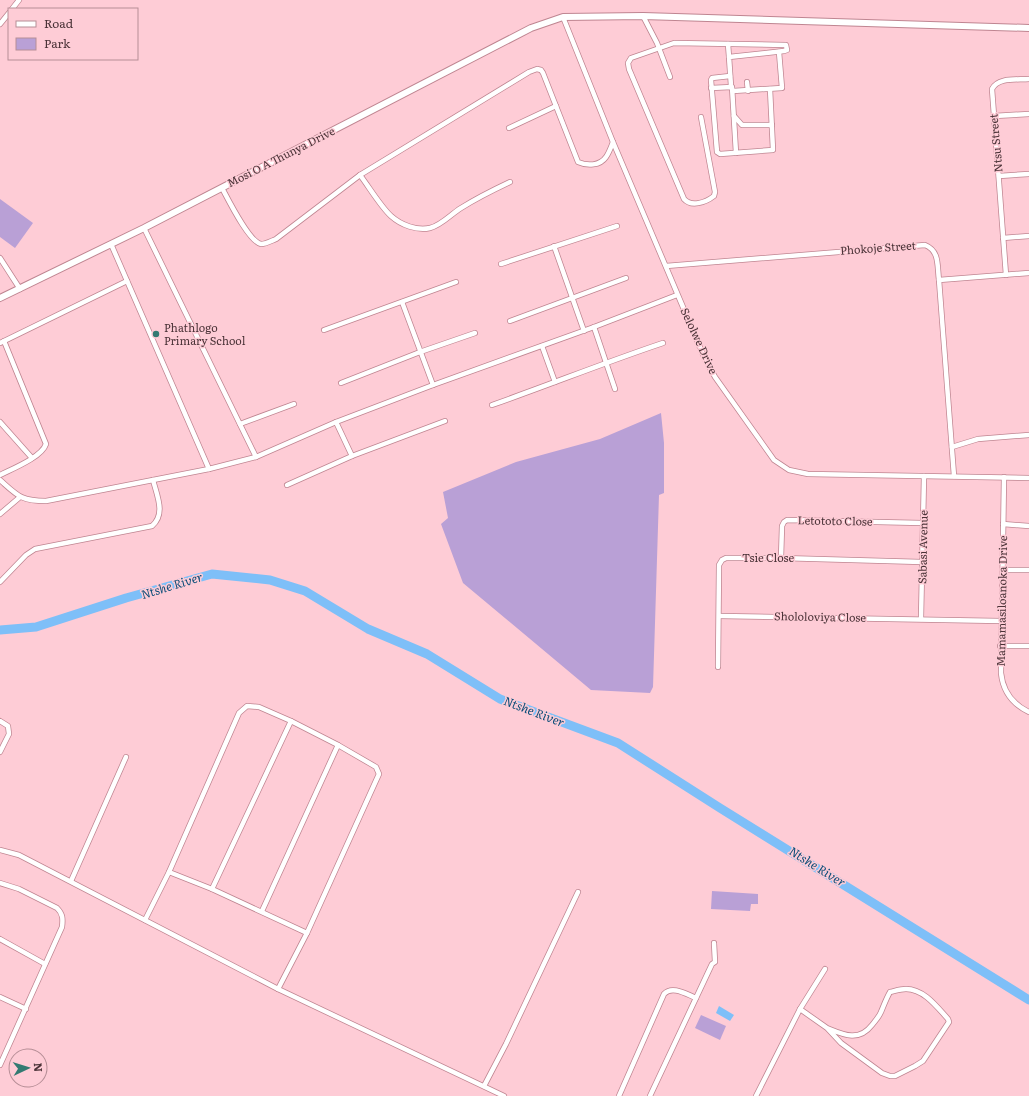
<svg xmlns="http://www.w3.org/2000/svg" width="1029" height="1096" font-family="Literata,serif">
  <rect width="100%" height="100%" fill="#feccd6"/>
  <g fill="#b9a0d6">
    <polygon points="0,199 33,223 15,248 0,237"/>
    <polygon points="661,413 664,443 664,493 659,495 653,687 650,693 591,690 463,583 441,524 448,518 443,492 516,462 600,439"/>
    <polygon points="712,891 758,894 758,904 751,904 750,911 711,909"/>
    <polygon points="701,1015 726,1026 720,1040 695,1028"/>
  </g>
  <polygon fill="#7ebff8" points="719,1006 734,1015 730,1021 716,1013"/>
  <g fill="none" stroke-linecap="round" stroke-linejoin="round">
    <polyline stroke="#7ebff8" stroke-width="9" points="0,630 36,627 126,598 212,574 270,580 305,591 368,629 427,654 500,699 618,743 720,808 1029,1000"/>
    <defs>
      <g id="street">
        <polyline points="12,9 19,0"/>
        <polyline points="643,16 657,43 670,77"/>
        <polyline points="563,17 613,142 705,359 715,377 774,460 789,470 808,474 1029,478"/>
        <polyline points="0,24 9,13"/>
        <polyline points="728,44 729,57"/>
        <polyline points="730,76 712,78 711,80 717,152 720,154 773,150 770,89"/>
        <polyline points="747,82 748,91"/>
        <polyline points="711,88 732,87 736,153"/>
        <polyline points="733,91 782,88 779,52"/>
        <polyline points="734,116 742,125 772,125"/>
        <polyline points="994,116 1029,114"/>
        <path d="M701 117 715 192 714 196C705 203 691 207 684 199L629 69 628 63 631 58 674 43 786 45 787 50 784 51 729 57 731 86"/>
        <polyline points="509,128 556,106"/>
        <path d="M360 175C369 187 381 207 391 216 401 225 417 231 430 228 442 225 451 214 461 208 477 198 493 190 510 182"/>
        <polyline points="999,176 1029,174"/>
        <path d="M222 188C228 199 249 242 261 244 266 244 271 241 276 239L360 175 529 72 537 69 541 70 543 73 578 162C587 166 600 166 606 157 609 153 611 147 613 142"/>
        <polyline points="144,228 256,457"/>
        <polyline points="1003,238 1029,236"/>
        <polyline points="111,244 209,469"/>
        <polyline points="554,246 584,331"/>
        <polyline points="0,258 20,289"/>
        <polyline points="501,264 617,226"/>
        <path d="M666 266 925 245C940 251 937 266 939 280L954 476"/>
        <path d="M1006 275 992 89C998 77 1017 80 1029 79"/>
        <polyline points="939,280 1029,273"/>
        <polyline points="402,302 433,385"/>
        <polyline points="510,321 626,278"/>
        <polyline points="594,327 615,389"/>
        <polyline points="324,330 456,282"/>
        <polyline points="0,343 127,281"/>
        <polyline points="542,346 555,382"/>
        <polyline points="341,383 420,352 475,333"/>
        <path d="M492 405C549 385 606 362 663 343"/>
        <polyline points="0,422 32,458"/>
        <polyline points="336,422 352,456"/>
        <polyline points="240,424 294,404"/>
        <polyline points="952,447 978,439 1029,435"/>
        <path d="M0 475C12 469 42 457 46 444L4 341"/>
        <path d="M1004 477 1001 673C1003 692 1012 704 1029 712"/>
        <path d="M0 480C18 496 21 501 46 501L209 469 256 457 336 422 433 385 594 327 677 295"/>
        <polyline points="287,485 352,456 445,421"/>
        <polyline points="0,514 20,497"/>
        <polyline points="1003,524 1029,526"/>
        <polyline points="781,558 782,526 784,522 787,520 922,523"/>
        <polyline points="1003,570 1029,570"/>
        <path d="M0 582 26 555 35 549 152 526C166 514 157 496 153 480"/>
        <polyline points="720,616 1001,621"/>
        <polyline points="921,619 924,476"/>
        <polyline points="1000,646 1029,646"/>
        <polyline points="718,667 719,565 722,560 726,558 781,558 922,562"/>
        <polyline points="0,721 8,726 9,734 0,752"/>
        <polyline points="0,850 19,855 278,989 504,1096"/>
        <polyline points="169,872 212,889 307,933"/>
        <polyline points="71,881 126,757"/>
        <path d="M0 883 19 889 57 908C63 914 63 919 62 927L0 1065"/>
        <polyline points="212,889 291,721"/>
        <polyline points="262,911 338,745"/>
        <polyline points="145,920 169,872 239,713 247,706 259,707 291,721 338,745 376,767 379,774 307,933 278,989"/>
        <polyline points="0,939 45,964"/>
        <polyline points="0,997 26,1009"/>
        <path d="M800 1009 827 1028 841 1043 882 1073 890 1076H895L915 1066 923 1061 949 1022 948 1019C937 1007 924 989 906 989 900 989 895 991 890 992 886 999 884 1005 881 1012 879 1017 875 1021 872 1025 859 1042 844 1035 827 1028"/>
        <polyline points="484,1086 506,1044 578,892"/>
        <path d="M619 1096 664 994C672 985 686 994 696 998"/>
        <polyline points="650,1096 712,964 715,962 714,943"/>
        <polyline points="756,1096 800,1009 825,969"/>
      </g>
      <polyline id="secondary" points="0,298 144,228 531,28 563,17 643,16 1029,28"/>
    </defs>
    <use href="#street" stroke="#bf8591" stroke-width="6"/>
    <use href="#secondary" stroke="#bf8591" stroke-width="8"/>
    <use href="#street" stroke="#fff" stroke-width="4.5"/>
    <use href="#secondary" stroke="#fff" stroke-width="6"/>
  </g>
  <circle fill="#337a72" stroke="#feccd6" stroke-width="1.5" cx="156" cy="334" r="4"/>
  <g text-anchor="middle" stroke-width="3" stroke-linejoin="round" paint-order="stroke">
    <g font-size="11" fill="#4a3237" stroke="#feccd6">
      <text transform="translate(996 143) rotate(-95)" y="4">Ntsu Street</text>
      <text transform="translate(281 157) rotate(-27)" y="4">Mosi O A Thunya Drive</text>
      <text transform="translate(878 248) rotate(-4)" y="4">Phokoje Street</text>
      <text transform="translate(699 341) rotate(65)" y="4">Selolwe Drive</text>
      <text transform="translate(835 521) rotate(1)" y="4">Letototo Close</text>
      <text transform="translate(923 547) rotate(-89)" y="4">Sabasi Avenue</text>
      <text x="768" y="562">Tsie Close</text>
      <text transform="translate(1002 601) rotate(-89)" y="4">Mamamasiloanoka Drive</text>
      <text transform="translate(820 617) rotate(1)" y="4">Shololoviya Close</text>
    </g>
    <g font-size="11" fill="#4a3237" stroke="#feccd6" text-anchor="start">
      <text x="164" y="332">Phathlogo<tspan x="164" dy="13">Primary School</tspan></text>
    </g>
    <g font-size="12" font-style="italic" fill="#094c78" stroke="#feccd6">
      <text transform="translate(172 586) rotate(-17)" y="4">Ntshe River</text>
      <text transform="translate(534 712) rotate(21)" y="4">Ntshe River</text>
      <text transform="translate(817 867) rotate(32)" y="4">Ntshe River</text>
    </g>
  </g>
  <rect x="8" y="8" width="130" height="52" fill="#feccd6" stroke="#b68e96"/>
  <rect x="16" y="21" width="20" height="6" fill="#ffffff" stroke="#b68e96"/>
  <text x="44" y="28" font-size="12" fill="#4a3237">Road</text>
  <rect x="16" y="38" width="20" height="12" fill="#b9a0d6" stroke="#b68e96"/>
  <text x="44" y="48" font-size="12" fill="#4a3237">Park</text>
  <g transform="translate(28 1068) rotate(86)"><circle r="19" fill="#feccd6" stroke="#b68e96"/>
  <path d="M0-3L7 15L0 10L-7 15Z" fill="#337a72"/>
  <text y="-6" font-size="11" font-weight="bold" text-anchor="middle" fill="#4a3237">N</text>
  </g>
</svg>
